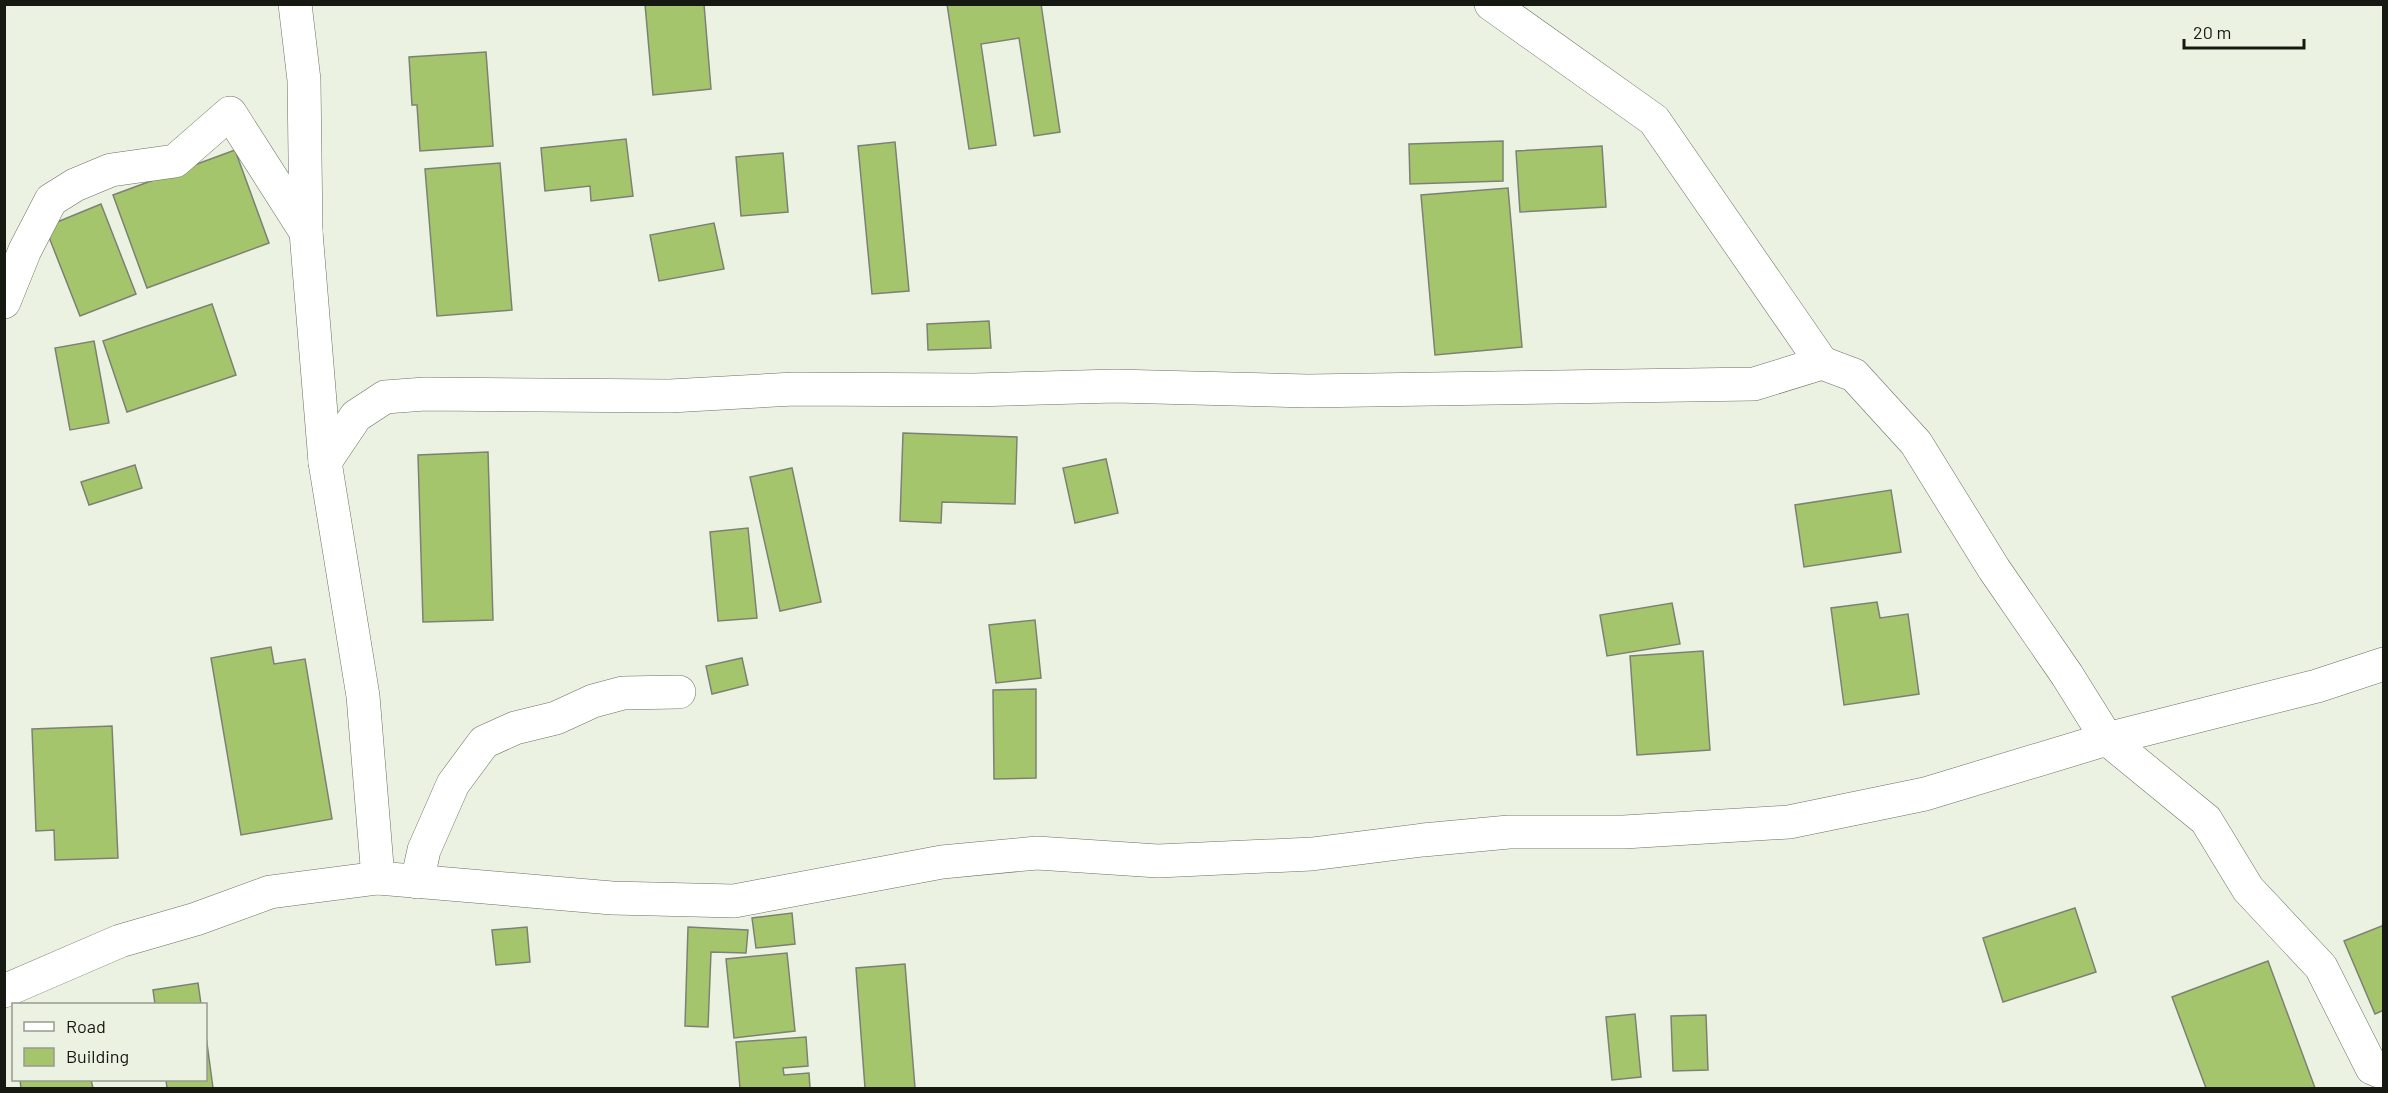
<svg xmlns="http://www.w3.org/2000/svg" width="2388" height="1093" font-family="Barlow,sans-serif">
  <rect width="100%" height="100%" fill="#ecf2e2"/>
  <g fill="#a5c56d" stroke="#7c8273" stroke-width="1.5">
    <polygon points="645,4 704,4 711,89 653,95"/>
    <polygon points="947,4 1041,4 1060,132 1034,136 1019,38 981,44 996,145 969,149"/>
    <polygon points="486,52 493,146 420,151 417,105 412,105 409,57"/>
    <polygon points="626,139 633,196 591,201 590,186 545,191 541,148"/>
    <polygon points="1503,141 1503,181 1410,184 1409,144"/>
    <polygon points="895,142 909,291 872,294 858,146"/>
    <polygon points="1602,146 1606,207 1520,212 1516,151"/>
    <polygon points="235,150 269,243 147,288 113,195"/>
    <polygon points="783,153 788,212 741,216 736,157"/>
    <polygon points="500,163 512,310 437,316 425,169"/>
    <polygon points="1508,188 1522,347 1435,355 1421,195"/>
    <polygon points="101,204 136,294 80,316 45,227"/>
    <polygon points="714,223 724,269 659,281 650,235"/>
    <polygon points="212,304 236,375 127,412 103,341"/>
    <polygon points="989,321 991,348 928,350 927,324"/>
    <polygon points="94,341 109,423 70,430 55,348"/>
    <polygon points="903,433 1017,437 1015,504 942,502 941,523 900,521"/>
    <polygon points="488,452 493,620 423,622 418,455"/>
    <polygon points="1106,459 1118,513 1075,523 1063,468"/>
    <polygon points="135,465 142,488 89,505 81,482"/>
    <polygon points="792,468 821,602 780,611 750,477"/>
    <polygon points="1891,490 1901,552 1804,567 1795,505"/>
    <polygon points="748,528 757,618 718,621 710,532"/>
    <polygon points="1877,602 1880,618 1908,614 1919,694 1844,705 1831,608"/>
    <polygon points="1672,603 1680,644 1607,656 1600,615"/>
    <polygon points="1035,620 1041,678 996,683 989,625"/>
    <polygon points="271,647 274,664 305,659 332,819 241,835 211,658"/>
    <polygon points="1703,651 1710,750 1637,755 1630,656"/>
    <polygon points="742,658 748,685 712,694 706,666"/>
    <polygon points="1036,689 1036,778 994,779 993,690"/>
    <polygon points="112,726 118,858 55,860 54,830 36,831 32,729"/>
    <polygon points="2075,908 2096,972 2003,1002 1983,938"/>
    <polygon points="792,913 795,944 756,948 752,918"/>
    <polygon points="2384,925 2384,1010 2375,1014 2344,941"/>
    <polygon points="527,927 530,962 496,965 492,930"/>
    <polygon points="688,927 748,930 746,953 711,952 708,1027 685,1026"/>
    <polygon points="787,953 795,1031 734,1038 726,959"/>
    <polygon points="2268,961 2315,1088 2206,1088 2172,997"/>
    <polygon points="905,964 915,1088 865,1088 856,968"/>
    <polygon points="198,983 201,1004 155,1004 153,990"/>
    <polygon points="1635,1014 1641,1077 1612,1080 1606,1017"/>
    <polygon points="1706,1015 1708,1070 1673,1071 1671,1016"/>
    <polygon points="206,1036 213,1088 167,1088 166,1080 206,1080"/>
    <polygon points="806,1037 808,1066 783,1068 784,1075 809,1073 810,1088 740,1088 736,1042"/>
    <polygon points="20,1080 91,1080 93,1088 21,1088"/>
  </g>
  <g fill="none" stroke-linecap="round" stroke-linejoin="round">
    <defs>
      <g id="minor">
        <polyline points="295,4 304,80 306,232 325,462 363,696 378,878"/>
        <polyline points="1491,4 1654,120 1822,363"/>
        <polyline points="4,302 25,250 51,200 75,185 111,170 175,161 230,113 306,232"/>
        <polyline points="325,462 356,416 385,397 425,394 670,396 794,389 974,390 1115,386 1308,391 1754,384 1822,363 1854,375 1916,443 1994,569 2067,675 2107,739 2206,820 2248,889 2321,967 2372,1068 2384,1073"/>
        <polyline points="417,882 424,850 453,784 484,742 515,728 556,718 593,701 623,693 679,692"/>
        <polyline points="4,991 120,941 196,919 270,892 378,878 612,898 734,901 942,862 1037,853 1158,861 1312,854 1423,840 1509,832 1624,832 1789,822 1925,794 2107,739 2317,686 2384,664"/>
      </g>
    </defs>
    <use href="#minor" stroke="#6a7061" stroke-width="34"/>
    <use href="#minor" stroke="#fff" stroke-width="33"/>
  </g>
  <rect width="2388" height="1093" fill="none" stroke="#161812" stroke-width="12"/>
  <rect x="12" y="1003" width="195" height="78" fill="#ecf2e2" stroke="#969b8f" stroke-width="1.5"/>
  <rect x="24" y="1022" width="30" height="9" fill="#ffffff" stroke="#969b8f" stroke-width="1.5"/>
  <text x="66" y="1033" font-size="18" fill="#161812">Road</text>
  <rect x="24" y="1048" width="30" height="18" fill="#a5c56d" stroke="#969b8f" stroke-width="1.5"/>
  <text x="66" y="1063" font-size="18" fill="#161812">Building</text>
  <path d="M2184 39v9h120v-9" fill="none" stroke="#161812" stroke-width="3"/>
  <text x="2193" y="39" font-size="18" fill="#161812" stroke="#ecf2e2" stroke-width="4.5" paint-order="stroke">20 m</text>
</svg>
